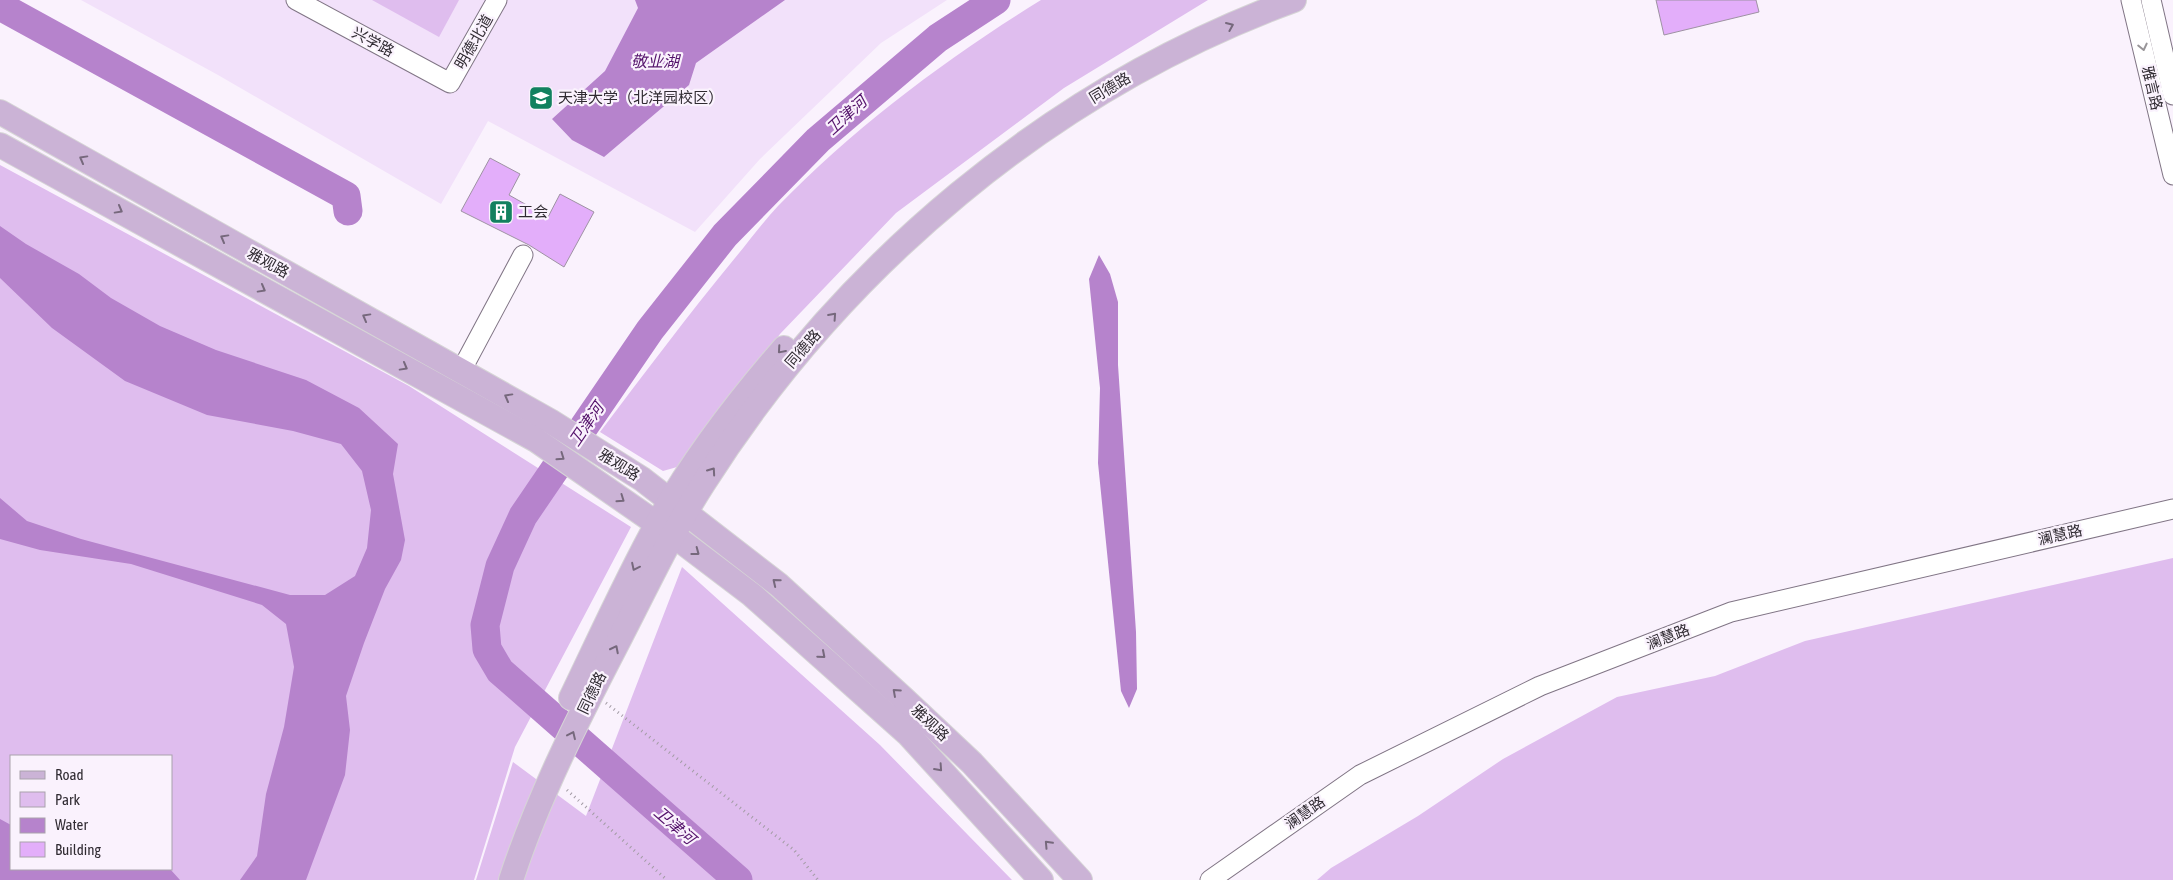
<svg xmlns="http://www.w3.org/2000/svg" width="2173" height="880" font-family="'Asap Condensed','Noto Sans SC',sans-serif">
  <rect width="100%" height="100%" fill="#faf2fd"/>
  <polygon fill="#f2e1fa" points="81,0 947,0 881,43 760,159 695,232 488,121 441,204 218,75"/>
  <g fill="#dfbdee" fill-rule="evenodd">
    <polygon points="372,0 459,0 439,37"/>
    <path d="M1041 0H1208L1064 88 896 213 780 334 722 414 677 467 663 471 600 432C644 374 688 315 735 258 749 241 763 222 778 206 856 126 947 58 1041 0Z"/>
    <path d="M0 165 409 386 631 527 515 747 474 880H0ZM11 756H171V869H11Z"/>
    <polygon points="2173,558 2173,880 1317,880 1331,868 1418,816 1503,759 1617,697 1715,676 1805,641"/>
    <polygon points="682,567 880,745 1012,880 476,880 513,762 586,816"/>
  </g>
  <g fill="#b683cc">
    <polygon points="635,0 785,0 696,63 689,85 604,157 572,140 552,119 605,71 638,8"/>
    <polygon points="0,226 26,244 79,274 111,298 160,326 216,350 306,380 359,408 398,444 393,474 405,540 401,560 385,589 364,643 346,696 350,730 345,775 306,880 240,880 257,856 266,794 284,727 294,667 286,624 262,605 131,564 40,550 0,539 0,498 27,521 81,539 290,595 325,595 355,576 367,548 371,510 362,471 341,444 293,431 207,415 125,381 52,328 0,278"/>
    <polygon points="1099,255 1110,274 1118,302 1118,365 1136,632 1137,689 1129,708 1121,691 1098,463 1100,388 1089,279"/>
    <polygon points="0,819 11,825 11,869 170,869 180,880 0,880"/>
  </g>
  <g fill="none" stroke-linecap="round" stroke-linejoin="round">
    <g stroke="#b683cc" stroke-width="29">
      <polyline points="0,6 346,196 348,211"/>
      <polyline points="738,880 500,671 487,649 485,625 500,566 523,516 650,330 725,235 818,140 938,38 996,0"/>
    </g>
  </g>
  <g fill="#e3aefa" stroke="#9e92a3">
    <polygon points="1656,0 1756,0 1759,12 1664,35"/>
    <polygon points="490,158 520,174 509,195 548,217 560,194 594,212 564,267 529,245 461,211"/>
  </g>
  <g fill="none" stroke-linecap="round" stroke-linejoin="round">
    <defs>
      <g id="minor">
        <polyline points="296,0 450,83 497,0"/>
        <polyline points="2131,0 2173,175"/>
        <polyline points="2151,0 2173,95"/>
        <polyline points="461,371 523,255"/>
        <polyline points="1210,880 1360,775 1540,686 1731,612 2173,509"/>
      </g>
      <g id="major">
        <polyline points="0,112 550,421 642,479 779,585 904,699 972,763 1080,880"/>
        <polyline points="0,145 536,440 673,535 752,595 908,734 1041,880"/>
        <path d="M571 698C599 640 626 580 657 524 691 462 738 401 784 348"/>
        <path d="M511 880C538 797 579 717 619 640 646 588 671 534 703 484 841 266 1051 89 1294 0"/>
      </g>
    </defs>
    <use href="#minor" stroke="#807585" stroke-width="21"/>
    <use href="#major" stroke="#d6d5d6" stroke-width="26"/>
    <g stroke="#a39ca5" stroke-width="3" stroke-dasharray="1 4" stroke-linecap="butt">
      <polyline points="606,703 794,850 818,880"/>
      <polyline points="567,790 667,880"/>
    </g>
    <use href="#minor" stroke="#fff" stroke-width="19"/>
    <use href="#major" stroke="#cbb3d6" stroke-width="24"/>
  </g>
  <defs><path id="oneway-chevron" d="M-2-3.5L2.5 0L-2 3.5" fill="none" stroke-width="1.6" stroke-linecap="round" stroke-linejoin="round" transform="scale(1.25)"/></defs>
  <g stroke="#76687c">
    <use href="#oneway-chevron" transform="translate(1230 26) rotate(-23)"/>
    <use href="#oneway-chevron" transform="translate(83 159) rotate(-151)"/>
    <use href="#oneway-chevron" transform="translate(119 210) rotate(29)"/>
    <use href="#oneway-chevron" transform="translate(224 238) rotate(-151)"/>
    <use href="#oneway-chevron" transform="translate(262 289) rotate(29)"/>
    <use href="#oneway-chevron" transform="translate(833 316) rotate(-48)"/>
    <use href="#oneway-chevron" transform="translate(366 317) rotate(-151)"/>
    <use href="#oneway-chevron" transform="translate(781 350) rotate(131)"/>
    <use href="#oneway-chevron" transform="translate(404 367) rotate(29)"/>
    <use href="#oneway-chevron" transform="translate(508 397) rotate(-151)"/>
    <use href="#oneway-chevron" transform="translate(561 457) rotate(35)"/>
    <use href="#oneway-chevron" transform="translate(712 471) rotate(-55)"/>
    <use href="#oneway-chevron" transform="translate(621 499) rotate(35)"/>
    <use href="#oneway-chevron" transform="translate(696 552) rotate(37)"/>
    <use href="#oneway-chevron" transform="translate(635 567) rotate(116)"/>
    <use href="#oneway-chevron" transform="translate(776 582) rotate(-141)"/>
    <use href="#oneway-chevron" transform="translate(615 649) rotate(-63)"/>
    <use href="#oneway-chevron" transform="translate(822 655) rotate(41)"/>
    <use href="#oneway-chevron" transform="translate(896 692) rotate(-138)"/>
    <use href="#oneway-chevron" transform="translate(572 735) rotate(-65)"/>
    <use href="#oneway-chevron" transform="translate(939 768) rotate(48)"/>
    <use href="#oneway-chevron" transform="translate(1048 844) rotate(-133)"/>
  </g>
  <use stroke="#989598" href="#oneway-chevron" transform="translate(2143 47) rotate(77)"/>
  <defs>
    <symbol id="university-square" viewBox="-11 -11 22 22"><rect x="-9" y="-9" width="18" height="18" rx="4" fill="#12815f" stroke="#faf2fd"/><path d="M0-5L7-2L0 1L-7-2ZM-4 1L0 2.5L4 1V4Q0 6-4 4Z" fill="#fff"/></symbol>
    <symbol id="building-square" viewBox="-11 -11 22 22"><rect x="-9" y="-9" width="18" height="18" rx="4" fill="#12815f" stroke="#faf2fd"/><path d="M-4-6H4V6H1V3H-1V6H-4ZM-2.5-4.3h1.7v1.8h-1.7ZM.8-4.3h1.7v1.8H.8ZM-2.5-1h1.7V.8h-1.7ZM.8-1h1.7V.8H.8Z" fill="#fff"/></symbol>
  </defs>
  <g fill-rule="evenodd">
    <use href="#university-square" x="527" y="84" width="28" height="28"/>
    <use href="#building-square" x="487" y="198" width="28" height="28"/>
  </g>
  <g text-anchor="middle" stroke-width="4.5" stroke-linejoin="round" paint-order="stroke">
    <g font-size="15" fill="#302b32" stroke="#faf2fd">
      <text transform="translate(373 42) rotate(28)" y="5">兴学路</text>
      <text transform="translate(474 42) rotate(-60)" y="5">明德北道</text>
      <text transform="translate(1110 88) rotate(-31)" y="5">同德路</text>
      <text transform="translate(2152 88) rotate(77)" y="5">雅言路</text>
      <text transform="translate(268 263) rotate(29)" y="5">雅观路</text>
      <text transform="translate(803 349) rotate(-49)" y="5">同德路</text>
      <text transform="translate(619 465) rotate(32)" y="5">雅观路</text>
      <text transform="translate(2060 535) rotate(-13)" y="5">澜慧路</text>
      <text transform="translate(1668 637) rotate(-21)" y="5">澜慧路</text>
      <text transform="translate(592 693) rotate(-64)" y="5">同德路</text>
      <text transform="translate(930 723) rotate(43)" y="5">雅观路</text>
      <text transform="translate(1305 813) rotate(-35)" y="5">澜慧路</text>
    </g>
    <g font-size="15" fill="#302b32" stroke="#faf2fd" text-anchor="start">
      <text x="558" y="103">天津大学（北洋园校区）</text>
      <text x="518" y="217">工会</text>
    </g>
    <g font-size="16" font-style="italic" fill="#54126b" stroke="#faf2fd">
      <text x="655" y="67">敬业湖</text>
      <text transform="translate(846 115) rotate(-42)" y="6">卫津河</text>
      <text transform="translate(586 424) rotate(-56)" y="6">卫津河</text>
      <text transform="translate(675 825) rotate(41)" y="6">卫津河</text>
    </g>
  </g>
  <rect x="10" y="755" width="162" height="115" fill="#faf2fd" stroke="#a9a2ac"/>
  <rect x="20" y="771" width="25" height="8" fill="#cbb3d6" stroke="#a9a2ac"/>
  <text x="55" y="780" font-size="15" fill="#302b32">Road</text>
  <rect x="20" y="792" width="25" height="15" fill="#dfbdee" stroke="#a9a2ac"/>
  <text x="55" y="805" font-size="15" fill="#302b32">Park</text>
  <rect x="20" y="818" width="25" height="15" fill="#b683cc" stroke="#a9a2ac"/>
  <text x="55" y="830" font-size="15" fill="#302b32">Water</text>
  <rect x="20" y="842" width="25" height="15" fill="#e3aefa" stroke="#a9a2ac"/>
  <text x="55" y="855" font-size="15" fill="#302b32">Building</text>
</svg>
